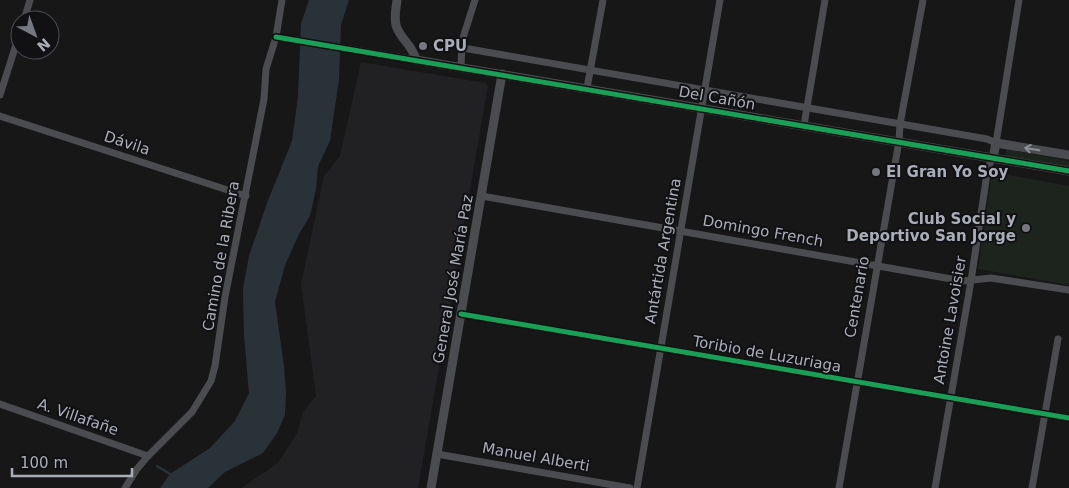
<svg xmlns="http://www.w3.org/2000/svg" width="1069" height="488" font-family="'DejaVu Sans',sans-serif">
  <rect width="100%" height="100%" fill="#171717"/>
  <polygon fill="#212123" points="361,62 485,83 488,86 418,488 241,488 278,463 297,433 303,412 316,396 301,284 324,176 340,156"/>
  <g fill="#1d241e">
    <polygon points="1006,149 1069,161 1069,167 1006,156"/>
    <polygon points="992,172 1069,186 1069,285 978,269"/>
  </g>
  <polygon fill="#2a3239" points="309,0 349,0 341,25 339,79 330,141 318,166 316,189 310,216 299,234 285,265 275,302 284,366 286,392 285,415 277,433 263,453 225,472 208,488 160,488 170,474 210,448 235,421 249,393 244,335 243,289 249,256 267,203 292,141 298,96 301,24"/>
  <g fill="none" stroke-linecap="round" stroke-linejoin="round">
    <polyline stroke="#2a3239" stroke-width="2.5" points="157,466 170,474"/>
    <g stroke="#4b4c50" stroke-width="7">
      <polyline points="24,20 30,0"/>
      <polyline points="276,37 416,60"/>
      <polyline points="463,48 987,139 996,143 1019,0"/>
      <polyline points="461,67 462,41 475,0"/>
      <polyline points="587,88 603,0"/>
      <polyline points="0,95 20,32"/>
      <polyline points="0,116 246,196"/>
      <polyline points="804,125 825,0"/>
      <polyline points="482,196 963,281 991,278 1069,290"/>
      <polyline points="461,314 1069,418"/>
      <polyline points="0,404 148,456"/>
      <polyline points="437,454 630,488"/>
      <polyline points="125,488 137,469 148,456 192,412 211,381 215,366 225,297 264,99 266,69 276,37 282,0"/>
      <polyline points="637,488 720,0"/>
      <polyline points="839,488 899,141 900,124 923,0"/>
      <polyline points="935,488 971,281 988,167 993,158"/>
      <polyline points="1032,488 1058,339"/>
    </g>
    <g stroke="#4b4c50" stroke-width="9">
      <path d="M397 0C396 8 394 17 396 25 399 38 413 45 416 60L1069 171"/>
      <polyline points="993,158 996,143 1069,155"/>
      <polyline points="431,488 502,74"/>
    </g>
    <defs>
      <g id="cycleway">
        <polyline points="276,37 1069,171"/>
        <polyline points="461,314 1069,418"/>
      </g>
    </defs>
    <use href="#cycleway" stroke="#111113" stroke-width="8"/>
    <use href="#cycleway" stroke="#1a9f57" stroke-width="5"/>
  </g>
  <defs><path id="oneway-shaft" d="M-6 0H5M1.5-3L5.5 0L1.5 3" fill="none" stroke-width="1.6" stroke-linecap="round" stroke-linejoin="round" transform="scale(1.25)"/></defs>
  <use stroke="#8c9099" href="#oneway-shaft" transform="translate(1032 149) rotate(-170)"/>
  <g fill="#757880" stroke="#111113" stroke-width="2">
    <circle cx="423" cy="46" r="5"/>
    <circle cx="876" cy="172" r="5"/>
    <circle cx="1026" cy="228" r="5"/>
  </g>
  <g text-anchor="middle" stroke-width="4" stroke-linejoin="round" paint-order="stroke">
    <g font-size="15" font-weight="bold" fill="#a8adb8" stroke="#111113" text-anchor="start">
      <text x="433" y="51">CPU</text>
      <text x="886" y="177">El Gran Yo Soy</text>
      <text x="1016" y="224" text-anchor="end">Club Social y<tspan x="1016" dy="17">Deportivo San Jorge</tspan></text>
    </g>
    <g font-size="15" fill="#a8adb8" stroke="#111113">
      <text transform="translate(717 98) rotate(10)" y="5">Del Cañón</text>
      <text transform="translate(127 143) rotate(18)" y="5">Dávila</text>
      <text transform="translate(763 231) rotate(10)" y="5">Domingo French</text>
      <text transform="translate(663 251) rotate(-80)" y="5">Antártida Argentina</text>
      <text transform="translate(221 256) rotate(-80)" y="5">Camino de la Ribera</text>
      <text transform="translate(453 279) rotate(-80)" y="5">General José María Paz</text>
      <text transform="translate(857 297) rotate(-80)" y="5">Centenario</text>
      <text transform="translate(950 320) rotate(-80)" y="5">Antoine Lavoisier</text>
      <text transform="translate(767 354) rotate(10)" y="5">Toribio de Luzuriaga</text>
      <text transform="translate(78 417) rotate(19)" y="5">A. Villafañe</text>
      <text transform="translate(536 457) rotate(10)" y="5">Manuel Alberti</text>
    </g>
  </g>
  <g transform="translate(35 35) rotate(139)"><circle r="24" fill="#111113" stroke="#4d4f55"/>
  <path d="M0-4L9 19L0 12L-9 19Z" fill="#757880"/>
  <text y="-8" font-size="14" font-weight="bold" text-anchor="middle" fill="#a8adb8">N</text>
  </g>
  <path d="M12 468v8h120v-8" fill="none" stroke="#a8adb8" stroke-width="2.5"/>
  <text x="20" y="468" font-size="15" fill="#a8adb8" stroke="#111113" stroke-width="4" paint-order="stroke">100 m</text>
</svg>
